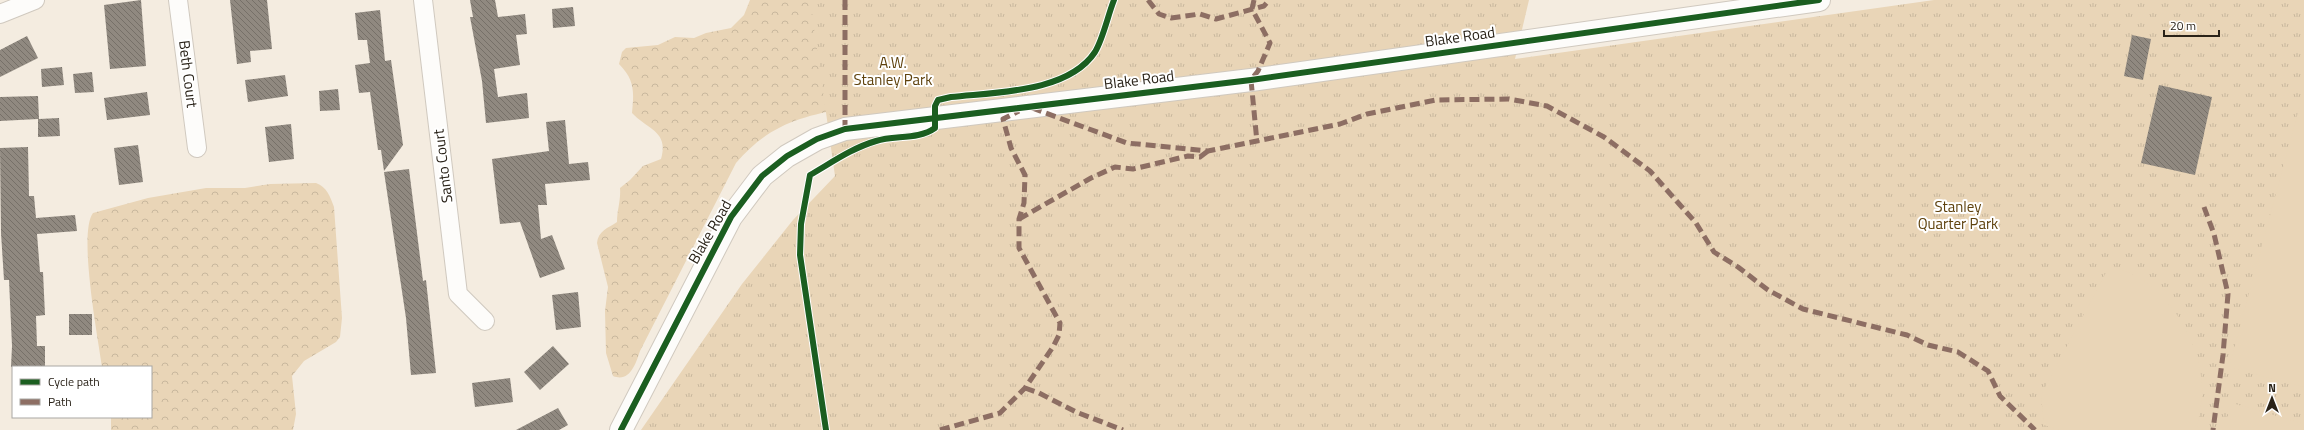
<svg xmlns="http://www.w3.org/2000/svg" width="2304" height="430" font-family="'Titillium Web',sans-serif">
  <defs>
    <pattern id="forest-crowns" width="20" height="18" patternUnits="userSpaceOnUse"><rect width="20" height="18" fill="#e9d5b7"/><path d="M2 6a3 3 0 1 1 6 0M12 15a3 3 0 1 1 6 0" fill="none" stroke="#c8b79d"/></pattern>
    <pattern id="park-tufts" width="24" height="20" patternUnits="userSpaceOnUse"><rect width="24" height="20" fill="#e9d5b7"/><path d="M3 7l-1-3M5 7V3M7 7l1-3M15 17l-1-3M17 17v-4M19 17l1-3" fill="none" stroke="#c8b79d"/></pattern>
    <pattern id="building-back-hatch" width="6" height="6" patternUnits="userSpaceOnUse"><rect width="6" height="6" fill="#908980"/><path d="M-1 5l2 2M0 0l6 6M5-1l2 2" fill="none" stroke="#767068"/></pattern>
  </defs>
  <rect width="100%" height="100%" fill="#f4ece0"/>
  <g fill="url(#forest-crowns)">
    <path d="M750 0H1524L846 108C799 117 769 125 736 163L640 351C636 363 630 383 613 376L606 353 605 311 608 287 597 243C598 231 608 228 617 222 617 210 621 200 620 188L630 180 643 166 661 159C669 131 648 130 632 113 634 92 635 80 619 64L622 52 626 48 658 45 675 37 694 38 706 33 731 28 744 15Z"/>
    <path d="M316 183C327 187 330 196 334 207L342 318 340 337 336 342 304 361 292 376 296 414 293 430H111V417H151V367H102C98 338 78 233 93 213L148 198 206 188H245L270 184Z"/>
  </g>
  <polygon fill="url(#park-tufts)" points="810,0 1529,0 1515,59 1934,0 2304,0 2304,430 641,430 742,284 793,220 835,176"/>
  <g fill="#e9d5b7">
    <polygon points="2304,90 2304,387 2229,367"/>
    <path d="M2110 265C2119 269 2129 272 2138 277 2176 299 2205 353 2202 397 2201 408 2198 419 2197 430H2060L2044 425 2041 395Z"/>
    <polygon points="2232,403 2304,424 2304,430 2223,430"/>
  </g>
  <g fill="url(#building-back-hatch)">
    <polygon points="141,0 146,66 110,69 104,5"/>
    <polygon points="230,0 267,0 272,49 250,51 251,62 237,64"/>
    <polygon points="470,0 495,0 498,17 525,14 527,34 516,35 520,65 494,69 498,97 527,93 529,118 486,123 482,81 470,17 473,17"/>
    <polygon points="573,7 575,26 553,28 552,9"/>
    <polygon points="380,10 385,61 391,60 403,145 384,171 381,150 378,150 370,92 359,93 355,65 370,63 367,40 358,40 355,13"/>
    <polygon points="2132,35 2151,39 2143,80 2124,76"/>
    <polygon points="27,36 38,58 0,77 0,50"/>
    <polygon points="62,67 64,85 42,87 41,69"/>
    <polygon points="92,72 94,92 75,93 73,74"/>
    <polygon points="285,75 288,96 248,102 245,80"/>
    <polygon points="2159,85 2212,97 2195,175 2141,163"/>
    <polygon points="338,89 340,110 320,111 319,91"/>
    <polygon points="147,92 150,115 107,120 104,98"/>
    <polygon points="38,96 39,119 59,118 60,136 38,137 38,119 0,121 0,97"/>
    <polygon points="565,120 569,164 588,162 590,180 545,184 547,205 538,205 541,239 552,235 565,269 540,278 520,222 500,224 492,159 549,151 546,122"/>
    <polygon points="291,124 294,159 269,162 265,127"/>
    <polygon points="138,145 143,182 119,185 114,148"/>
    <polygon points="28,147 29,196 34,196 36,218 75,215 77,231 37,234 40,272 43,272 45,315 36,316 37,346 45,346 45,367 11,367 12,346 9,280 4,280 1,233 0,148"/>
    <polygon points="409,169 423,281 426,280 436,373 411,375 406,318 384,172"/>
    <polygon points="578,292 581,327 556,330 552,295"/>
    <rect x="69" y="314" width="23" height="21"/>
    <polygon points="553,346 569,364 540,390 524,372"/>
    <polygon points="510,378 513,402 475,407 472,383"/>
    <polygon points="558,408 568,425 559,430 516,430"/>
  </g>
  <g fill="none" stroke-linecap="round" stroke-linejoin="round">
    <defs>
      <g id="minor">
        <polyline points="178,0 197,148"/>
        <polyline points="423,0 458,294 485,321"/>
        <polyline points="0,14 35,0"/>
      </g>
      <polyline id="tertiary" points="621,430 731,217 762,176 787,156 817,139 845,129 1251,80 1819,0"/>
    </defs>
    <use href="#minor" stroke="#d0c9bf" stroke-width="20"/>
    <use href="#tertiary" stroke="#d0c9bf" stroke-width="24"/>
    <use href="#minor" stroke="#fdfcfa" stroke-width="18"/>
    <use href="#tertiary" stroke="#fdfcfa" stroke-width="22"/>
    <g stroke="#8d6e63" stroke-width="5" stroke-dasharray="10 5" stroke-linecap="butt">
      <polyline points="845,0 845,129"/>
      <polyline points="1148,0 1159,14 1171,18 1200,14 1216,19 1264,6 1269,0"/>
      <polyline points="1254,0 1252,9 1270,43 1258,71 1251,80 1257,142"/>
      <polyline points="1032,108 1127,143 1208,151 1340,124 1367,114 1436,100 1509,99 1547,106 1604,137 1650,171 1696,223 1714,252 1738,267 1768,290 1803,309 1907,335 1928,345 1958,352 1988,371 2000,396 2035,430"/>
      <polyline points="2204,207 2214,234 2228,294 2223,355 2213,430"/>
      <polyline points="1019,219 1091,178 1115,167 1133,169 1188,156 1200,157 1208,151"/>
      <polyline points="1025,388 1039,393 1076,412 1123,430"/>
      <polyline points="940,430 1000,413 1025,388 1053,347 1059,335 1060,323 1019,248 1019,219 1024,203 1025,175 1011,148 1003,119 1019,111"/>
    </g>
    <defs>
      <g id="cycleway">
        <polyline points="621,430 731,217 762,176 787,156 817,139 845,129 1251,80 1819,0"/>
        <path d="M826 430 800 255 801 224 810 175C831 163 852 148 876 141 895 135 918 140 935 128V106L938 100 951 97C995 92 1068 93 1095 52 1103 39 1108 15 1114 0"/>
      </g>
    </defs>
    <use href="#cycleway" stroke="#fff" stroke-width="8"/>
    <use href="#cycleway" stroke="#1b5e20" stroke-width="6"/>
  </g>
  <g text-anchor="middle" stroke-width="4" stroke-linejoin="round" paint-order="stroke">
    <g font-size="15" fill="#292218" stroke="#fff">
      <text transform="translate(1460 37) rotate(-8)" y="5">Blake Road</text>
      <text transform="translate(188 74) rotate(83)" y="5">Beth Court</text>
      <text transform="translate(1139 80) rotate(-7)" y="5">Blake Road</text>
      <text transform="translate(443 166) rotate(-97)" y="5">Santo Court</text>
      <text transform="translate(710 232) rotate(-60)" y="5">Blake Road</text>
    </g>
    <g font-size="15" fill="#5f420d" stroke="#fff">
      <text x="893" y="68">A.W.<tspan x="893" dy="17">Stanley Park</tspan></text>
      <text x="1958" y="212">Stanley<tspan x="1958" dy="17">Quarter Park</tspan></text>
    </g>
  </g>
  <rect x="12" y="366" width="140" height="52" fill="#ffffff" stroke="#a9a7a3"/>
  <rect x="20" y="379" width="20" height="6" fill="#1b5e20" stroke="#a9a7a3"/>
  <text x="48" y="386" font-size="12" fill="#292218">Cycle path</text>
  <rect x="20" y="399" width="20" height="6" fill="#8d6e63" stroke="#a9a7a3"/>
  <text x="48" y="406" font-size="12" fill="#292218">Path</text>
  <g transform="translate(2272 398)" stroke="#ffffff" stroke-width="3" paint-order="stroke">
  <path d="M0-3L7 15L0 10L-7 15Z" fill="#292218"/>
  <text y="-6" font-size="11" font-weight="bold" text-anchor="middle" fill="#292218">N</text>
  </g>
  <path d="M2164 30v6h55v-6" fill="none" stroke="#292218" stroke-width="2"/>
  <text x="2170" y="30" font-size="12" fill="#292218" stroke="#ffffff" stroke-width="3" paint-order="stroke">20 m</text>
</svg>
